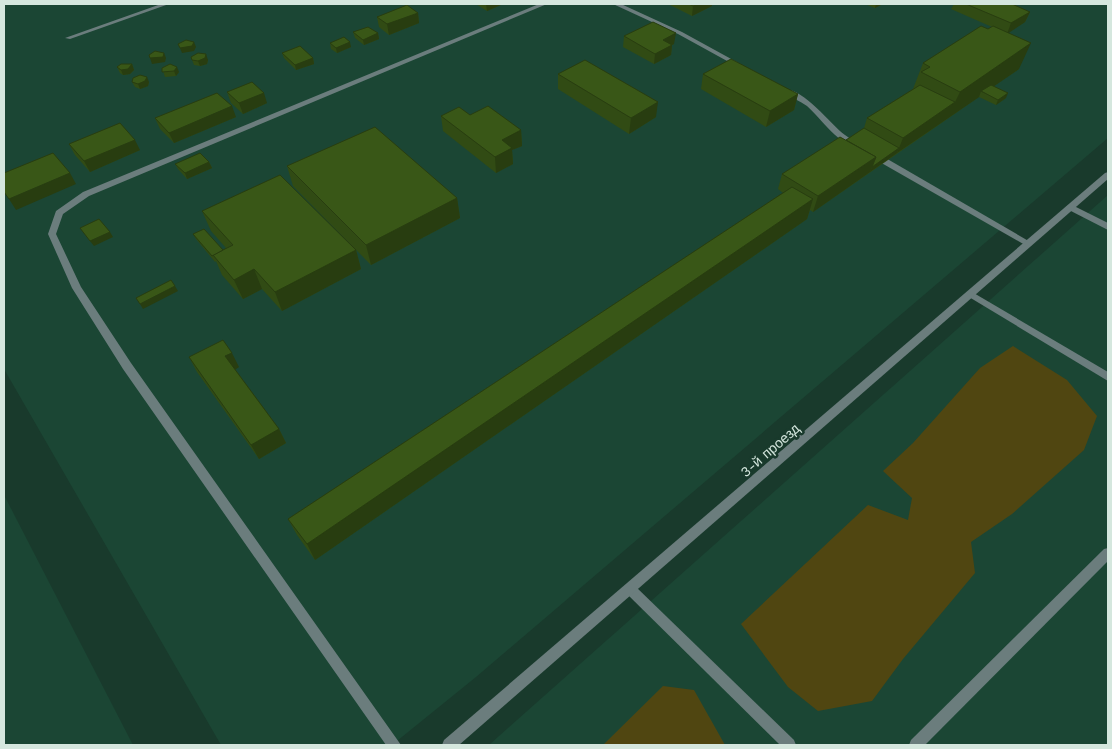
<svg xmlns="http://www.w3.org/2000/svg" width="1112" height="749" font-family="'Work Sans',sans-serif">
  <rect width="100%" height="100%" fill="#193a2c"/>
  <g fill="#1b4634">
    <polygon points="4,4 1108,4 1108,138 476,677 392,745 221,745 4,369"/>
    <polygon points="1108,195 1108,745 489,745"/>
    <polygon points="4,495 133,745 4,745"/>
  </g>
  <g fill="#504611">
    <polygon points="1013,346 1067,380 1097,416 1084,450 1012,514 971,542 975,573 903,659 872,701 818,711 788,687 741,624 868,505 908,520 912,498 883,471 913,443 980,368"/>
    <polygon points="663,686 694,690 725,745 603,745"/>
  </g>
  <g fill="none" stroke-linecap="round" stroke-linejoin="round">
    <g fill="#6b7d7d" fill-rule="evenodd">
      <polygon points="161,4 169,4 70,39 65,38"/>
      <polygon points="539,4 547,4 89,196 63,214 56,234 81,287 131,363 401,745 386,745 123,369 72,288 48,234 56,211 83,192"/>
      <polygon points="613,4 621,4 682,32 744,66 738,67 678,34"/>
      <path d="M783 89C804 88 830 124 845 135 850 139 856 141 862 144V148C842 150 821 118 807 106 800 101 791 97 783 93Z"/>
      <polygon points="871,153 877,153 1032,243 1031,245 1025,245 871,157"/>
      <polygon points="1070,204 1108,223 1108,230 1067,209 1066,207"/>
      <polygon points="972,292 1108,372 1108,381 969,297 967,295"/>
      <polygon points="1108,548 1108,561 925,745 909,745 911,740 1104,549"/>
      <polygon points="631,584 635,586 794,740 796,745 780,745 627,594 625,590 627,586"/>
    </g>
    <polygon fill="#6b7d7d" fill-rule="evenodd" points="1108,172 1108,179 459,745 442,745 444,740 1105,173"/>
  </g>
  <g fill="#314b14">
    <polygon points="476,4 503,4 487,11"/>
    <polygon points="668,4 712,4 712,6 692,16"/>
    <polygon points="865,4 883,4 875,8"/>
    <polygon points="954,4 1012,4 1030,12 1025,22 1008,33 1019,69 994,86 1006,98 996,105 979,97 813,212 810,210 807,219 315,560 297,535 288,519 783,193 778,189 782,174 846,140 864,128 867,118 913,89 923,63 992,27 951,9"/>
    <polygon points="418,13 419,23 389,35 379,27 377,17"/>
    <polygon points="353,32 378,33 379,39 364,45 355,38"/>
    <polygon points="624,36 674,44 672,45 671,55 654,64 623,47"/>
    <polygon points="330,43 351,47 337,53 331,49"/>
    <polygon points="282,53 313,58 314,64 296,70 284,58"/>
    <polygon points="191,57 208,60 207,64 200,66 194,65"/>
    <polygon points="132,64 134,70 130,74 123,75 120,73 117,67"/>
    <polygon points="162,68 179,72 176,76 165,77"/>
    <polygon points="558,74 656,117 629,134 558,89"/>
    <polygon points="703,74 798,94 794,110 766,127 701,89"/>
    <polygon points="132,82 149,82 148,86 140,89 135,87"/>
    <polygon points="227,92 267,103 243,114 231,103"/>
    <polygon points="470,115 521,130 522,146 512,150 513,164 496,173 443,131 441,116"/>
    <polygon points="236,117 174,143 160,129 155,118"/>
    <polygon points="69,144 140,150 90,172 75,155"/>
    <polygon points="209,162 212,168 187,179 178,169 175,164"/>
    <polygon points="287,166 457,198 460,218 371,265 293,186"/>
    <polygon points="202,211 356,250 361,269 282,311 262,289 243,299 222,275 216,261 215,262 196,239 193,234 223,250 226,248 211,231"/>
    <polygon points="189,357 239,367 235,369 279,429 286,443 259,459 197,372"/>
  </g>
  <g fill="#283d10">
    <polygon points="486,4 503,4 487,11"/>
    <polygon points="698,4 712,4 712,6 692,16 693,6"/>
    <polygon points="876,4 883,4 875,8"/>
    <polygon points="1030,12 1025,22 1007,34 1011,23"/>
    <polygon points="418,13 419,23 389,35 387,24"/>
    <polygon points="378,33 379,39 364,45 363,40"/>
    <polygon points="676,33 674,44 672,45 671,55 654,64 655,54 663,40"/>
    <polygon points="194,42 196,47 194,51 182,53 180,48"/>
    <polygon points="350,42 351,47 337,53 336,48"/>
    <polygon points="1031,43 1019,69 984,93 981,91 979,97 897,153 903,138 955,102 960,92"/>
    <polygon points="164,53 166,58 165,62 152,64 150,58"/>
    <polygon points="206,54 208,60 207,64 200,66 198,61"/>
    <polygon points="313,58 314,64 296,70 295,65"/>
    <polygon points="132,64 134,70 130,74 123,75 121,70"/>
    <polygon points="177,67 179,72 176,76 174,71"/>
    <polygon points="147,77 149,82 148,86 140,89 138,84"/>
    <polygon points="264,93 267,103 243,114 239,103"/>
    <polygon points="1008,93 1006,98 996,105 998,100"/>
    <polygon points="798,94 794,110 766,127 770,111"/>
    <polygon points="658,102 656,117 629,134 631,118"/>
    <polygon points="232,106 236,117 174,143 169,133"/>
    <polygon points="521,130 522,146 512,150 513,164 496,173 495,157 502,140"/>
    <polygon points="135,140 140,150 90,172 84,161"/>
    <polygon points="899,148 897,153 870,172 872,167"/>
    <polygon points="876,157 870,172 813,212 818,196"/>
    <polygon points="209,162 212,168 187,179 185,173"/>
    <polygon points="70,173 76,184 16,210 9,199"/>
    <polygon points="457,198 460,218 371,265 366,245"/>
    <polygon points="813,199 807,219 315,560 307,544"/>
    <polygon points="110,232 113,237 94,246 90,241"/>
    <polygon points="356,250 361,269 282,311 275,292"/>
    <polygon points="254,269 262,289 243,299 234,280"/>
    <polygon points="175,286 178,291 143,309 140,304"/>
    <polygon points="232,353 239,367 233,371 225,356"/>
    <polygon points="279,429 286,443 259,459 251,445"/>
  </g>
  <g fill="#395717" stroke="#283d10">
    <polygon points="689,4 698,4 693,6"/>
    <polygon points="966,4 1012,4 1030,12 1011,23"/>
    <polygon points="407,5 418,13 387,24 377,17"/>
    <polygon points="653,22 676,33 663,40 672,45 655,54 624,36"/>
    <polygon points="981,26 988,29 993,26 1031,43 960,92 921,72 930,67 923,63"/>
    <polygon points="368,27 378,33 363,40 353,32"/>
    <polygon points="344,37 350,42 336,48 330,43"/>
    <polygon points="186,40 194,42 192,46 180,48 178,44"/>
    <polygon points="300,46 313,58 295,65 282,53"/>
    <polygon points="155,51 164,53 163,57 150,58 149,55"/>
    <polygon points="198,53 206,54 205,58 198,61 192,60 191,57"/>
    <polygon points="731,59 798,94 770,111 703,74"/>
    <polygon points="585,60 658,102 631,118 558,74"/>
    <polygon points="121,64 132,64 128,69 121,70 117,67"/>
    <polygon points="170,64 177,67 174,71 162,72 162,68"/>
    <polygon points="140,75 147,77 145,81 138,84 132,82 133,78"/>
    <polygon points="252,82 264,93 239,103 227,92"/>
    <polygon points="920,85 955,102 903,138 867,118"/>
    <polygon points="991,85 1008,93 998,100 981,91"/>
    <polygon points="217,93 232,106 169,133 155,118"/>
    <polygon points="488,106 521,130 502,140 512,148 495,157 441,116 459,107 470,115"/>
    <polygon points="120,123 135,140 84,161 69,144"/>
    <polygon points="375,127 457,198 366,245 287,166"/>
    <polygon points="864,128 899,148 872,167 876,157 846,140"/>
    <polygon points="840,137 876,157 818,196 782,174"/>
    <polygon points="53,153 70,173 9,199 4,192 4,173"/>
    <polygon points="200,153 209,162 185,173 175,164"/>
    <polygon points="280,175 356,250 275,292 254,269 234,280 213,255 233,245 202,211"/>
    <polygon points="792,187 813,199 307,544 288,519"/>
    <polygon points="99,219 110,232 90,241 80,228"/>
    <polygon points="204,229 223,250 212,256 193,234"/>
    <polygon points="171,280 175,286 140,304 136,298"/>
    <polygon points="223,340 232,353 225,356 279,429 251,445 189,357"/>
  </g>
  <g text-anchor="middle" stroke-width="5" stroke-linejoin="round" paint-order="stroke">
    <g font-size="14" fill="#d5e7de" stroke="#193a2c">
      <text transform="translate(770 450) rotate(-41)" y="5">3-й проезд</text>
    </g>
  </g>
  <rect width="1112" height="749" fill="none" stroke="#d5e7de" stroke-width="10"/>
</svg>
